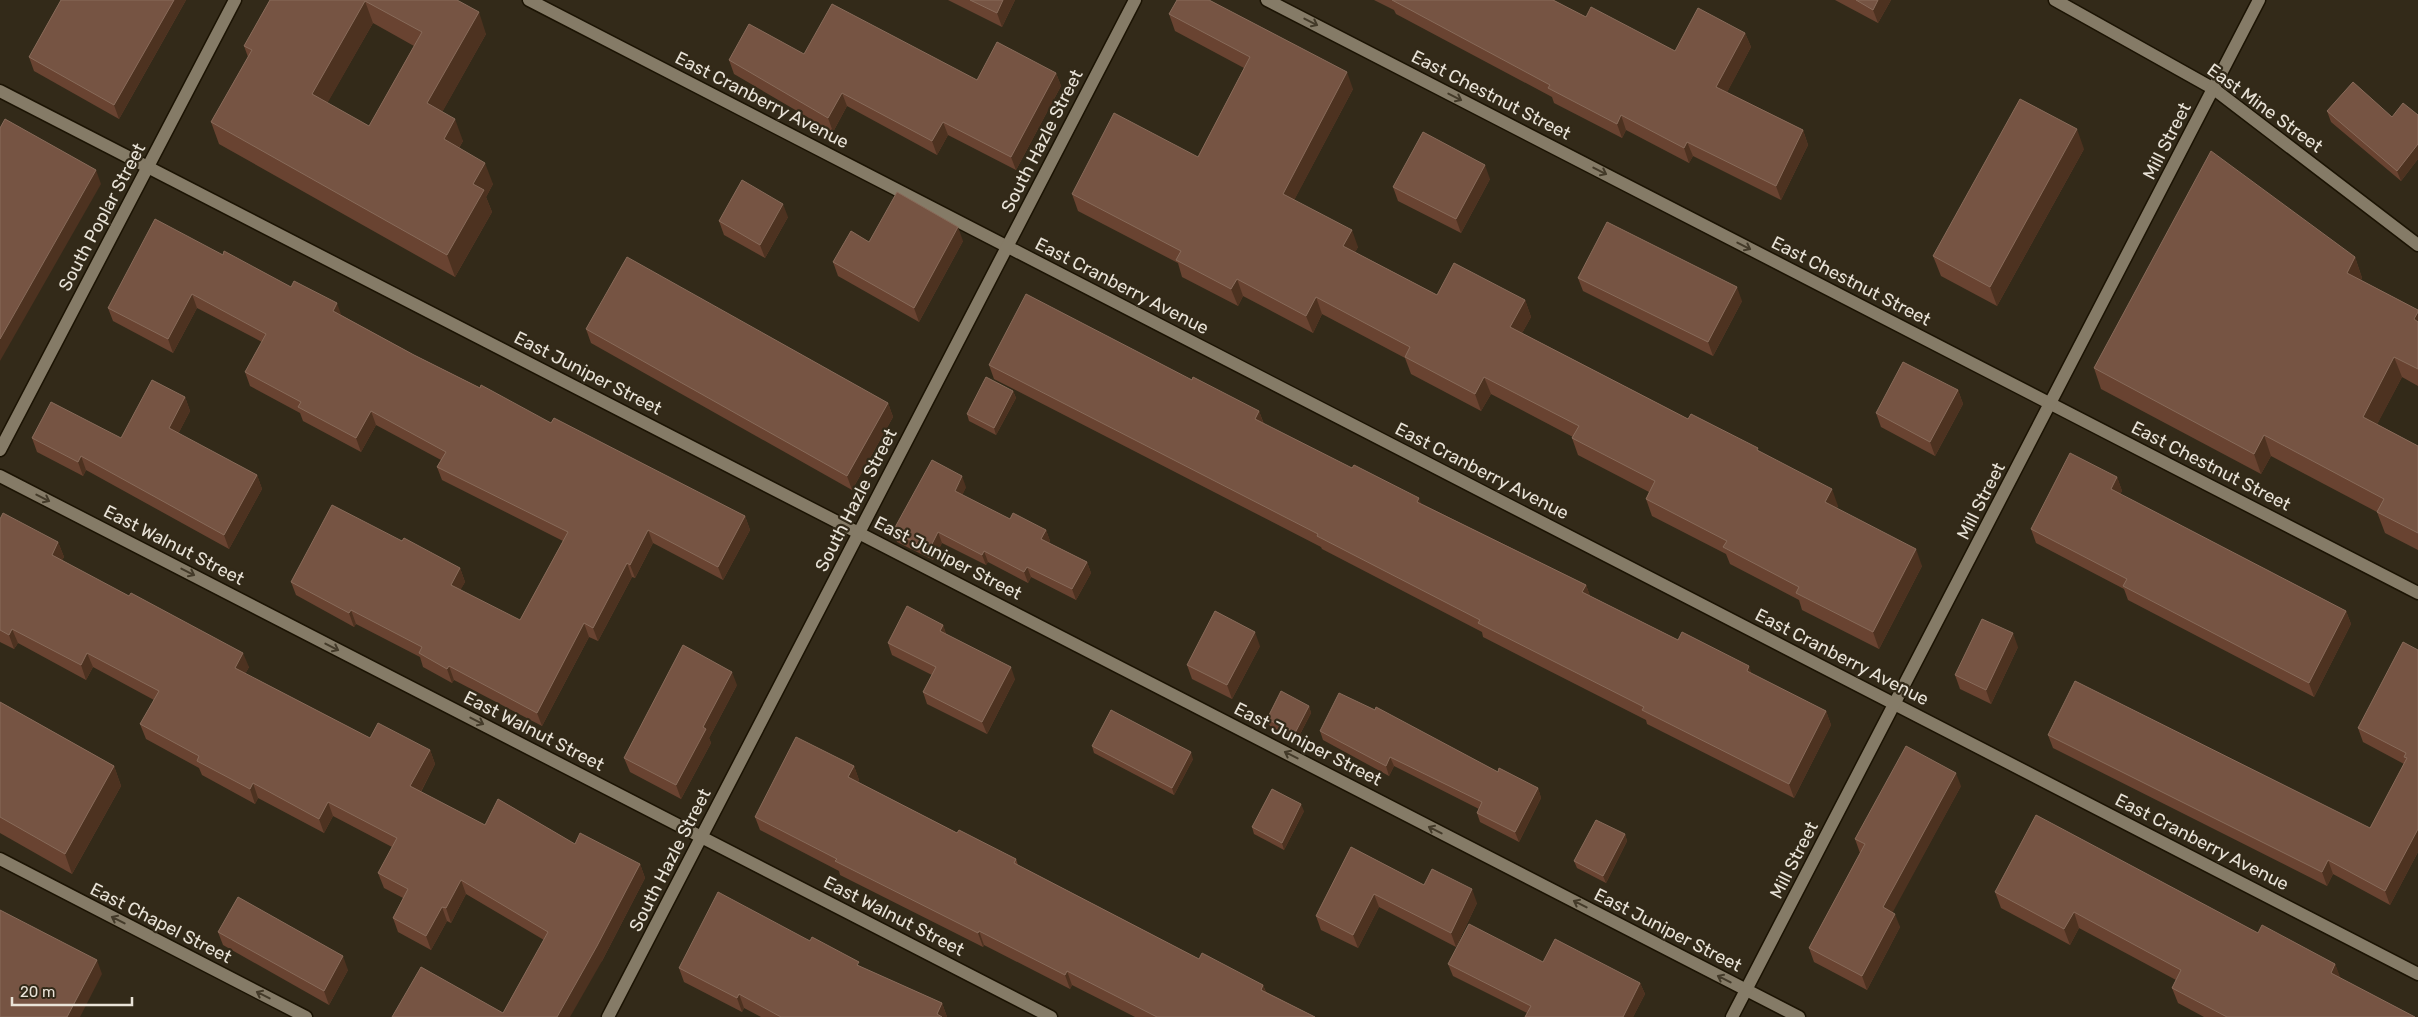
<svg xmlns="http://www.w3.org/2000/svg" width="2418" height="1017" font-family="Rubik,sans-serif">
  <rect width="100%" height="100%" fill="#332a19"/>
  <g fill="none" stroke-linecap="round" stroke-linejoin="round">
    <defs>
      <polyline id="service" points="0,91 1799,1017"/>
      <g id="minor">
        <polyline points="529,0 2418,974"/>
        <polyline points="1267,0 2418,593"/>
        <polyline points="2055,0 2214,89 2418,245"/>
        <polyline points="0,476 1051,1017"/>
        <polyline points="0,859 306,1017"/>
        <polyline points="608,1017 1135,0"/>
        <polyline points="1732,1017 2259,0"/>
      </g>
      <polyline id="secondary" points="0,450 235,0"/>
    </defs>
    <use href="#service" stroke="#1b1303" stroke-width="15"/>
    <use href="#minor" stroke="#1b1303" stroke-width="15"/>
    <use href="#secondary" stroke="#1b1303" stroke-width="15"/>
    <use href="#service" stroke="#857b67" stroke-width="12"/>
    <use href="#minor" stroke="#857b67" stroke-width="12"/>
    <use href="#secondary" stroke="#857b67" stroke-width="12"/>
  </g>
  <g fill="#694331" fill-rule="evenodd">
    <polygon points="61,0 186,0 119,119 34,71 29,57"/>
    <path d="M270 0H457L486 34 442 112 463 141 459 148 493 184 486 197 492 212 455 277 219 144 211 122 248 57 244 46ZM373 23 414 46 369 126 327 103Z"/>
    <polygon points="948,0 1015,0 1002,27"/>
    <polygon points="1374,0 1553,0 1586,17 1675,51 1745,33 1751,47 1727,92 1803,130 1808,145 1781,200 1693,156 1689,163 1626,130 1622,138 1554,103 1552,97 1396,14 1394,10"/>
    <polygon points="1835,0 1891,0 1878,23"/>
    <polygon points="1169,14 1353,89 1294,200 1358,247 1355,252 1437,295 1525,300 1531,317 1522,333 1688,419 1759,451 1838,506 1837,508 1922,566 1879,649 1802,610 1799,600 1730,564 1726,554 1652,516 1646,499 1649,492 1578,455 1572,438 1573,437 1491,394 1481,411 1411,374 1405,358 1322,314 1313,333 1243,296 1238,306 1182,277 1178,263 1078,211 1072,194 1198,157 1244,68 1175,31"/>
    <polygon points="804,54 977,80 1056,73 1061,86 1016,170 948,135 937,155 847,106 833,132 734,74 729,60"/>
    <polygon points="2327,111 2392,117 2418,115 2418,159 2401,181 2331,122"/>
    <polygon points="2084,149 1997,306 1941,276 1933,256"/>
    <polygon points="1490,179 1461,233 1398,201 1393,187"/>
    <polygon points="788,217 765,258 724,235 719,221"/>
    <polygon points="963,241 919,322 838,276 833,262 869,242"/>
    <polygon points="223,255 341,315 414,355 551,423 745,516 750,530 723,580 653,543 635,578 632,577 598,641 589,637 542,726 454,680 452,683 423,667 420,657 356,624 354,627 296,595 291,582 402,541 460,568 465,582 460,590 520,620 563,541 442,480 437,467 441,460 376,425 361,452 303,421 300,413 250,386 245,372 262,342 197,308 173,353 113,321 108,308"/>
    <polygon points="2355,257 2362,278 2361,280 2418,310 2418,386 2402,377 2377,424 2418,446 2418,550 2385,533 2377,512 2271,456 2261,474 2101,389 2094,368"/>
    <polygon points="1578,278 1742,301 1713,356 1583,291"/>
    <polygon points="586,329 888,403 893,417 852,490 591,343"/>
    <polygon points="989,365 1192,380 1259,411 1264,424 1422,504 1586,585 1590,596 1678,640 1752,674 1826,711 1831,725 1794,798 1647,724 1646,720 1483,637 1482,632 1322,549 1321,547 994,379"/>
    <polygon points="1958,390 1963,404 1935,456 1881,427 1876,413"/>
    <polygon points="1013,391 1016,398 996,435 969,421 967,414"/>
    <polygon points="185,397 190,411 178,434 257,475 262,489 229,549 86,470 83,476 37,452 32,438 121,438"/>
    <polygon points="2117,477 2122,491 2120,494 2346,611 2351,624 2314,697 2128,600 2124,589 2036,543 2031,529"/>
    <polygon points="966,487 962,495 1010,519 1046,530 1050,541 1049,543 1087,562 1091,573 1076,600 1031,577 1028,583 988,562 986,565 942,543 933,560 897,542 893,531"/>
    <polygon points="0,519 58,542 64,557 62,560 249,667 245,674 370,738 430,750 435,764 421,792 485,825 575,844 640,864 645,878 602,961 503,1013 544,940 466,894 451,923 447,921 431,950 398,932 393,918 403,898 384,888 378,873 392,847 333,816 324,833 258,798 255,804 202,775 199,768 146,739 140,724 154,700 93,667 86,680 18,643 14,649 0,642"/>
    <polygon points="943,625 946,634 1015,679 987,734 927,704 923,692 932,675 892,655 888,643"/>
    <polygon points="1260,646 1232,699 1192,679 1187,665"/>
    <polygon points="2018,647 1991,704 1960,689 1955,675"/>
    <polygon points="2418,650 2418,852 2390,905 2333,874 2327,886 2053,748 2048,735 2370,828 2404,764 2363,742 2358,728"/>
    <polygon points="737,685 709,738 711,743 681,799 630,772 624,758"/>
    <polygon points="0,702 114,766 121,786 72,874 0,833"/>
    <polygon points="1309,706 1311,713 1297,740 1270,726 1267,719"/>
    <polygon points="1320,731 1498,772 1538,788 1541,798 1519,842 1480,822 1477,813 1479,809 1394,766 1389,776 1323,740"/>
    <polygon points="1092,746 1193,759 1174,795 1094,753"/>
    <polygon points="854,766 859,780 858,782 957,833 1016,859 1018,865 1199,959 1263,985 1266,992 1315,1017 1135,1017 1072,985 1070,989 984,945 983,947 840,875 839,871 760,830 755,817"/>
    <polygon points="1961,786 1892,912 1900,927 1867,990 1814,962 1809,948 1860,853 1855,839"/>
    <polygon points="1304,811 1284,850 1254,834 1252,827"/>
    <polygon points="1625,834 1627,841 1606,883 1577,868 1574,861"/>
    <polygon points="1351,847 1424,885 1477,903 1456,947 1379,907 1358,948 1321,930 1316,916"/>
    <polygon points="1995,892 2258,933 2335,964 2340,978 2415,1017 2204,1017 2178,1003 2172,988 2176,980 2079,928 2070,945 2001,908"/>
    <polygon points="218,932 348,970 329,1005 223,945"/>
    <polygon points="810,941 861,967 942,1003 947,1017 761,1017 744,1008 742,1012 684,982 679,968"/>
    <polygon points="1448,964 1640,983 1645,994 1633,1017 1525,1017 1527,1013 1453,976"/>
  </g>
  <g fill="#4d3220">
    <polygon points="174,0 186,0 119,119 114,105"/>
    <polygon points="1003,0 1015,0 1002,27 997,13"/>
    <polygon points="1878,0 1891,0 1878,23 1873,10"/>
    <polygon points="365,1 373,23 320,116 312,94"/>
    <polygon points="479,12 486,34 435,125 427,103"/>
    <polygon points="1745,33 1751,47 1722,102 1716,87"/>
    <polygon points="1347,72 1353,89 1289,210 1283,194"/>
    <polygon points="1056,73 1061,86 1016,170 1011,157"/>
    <polygon points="842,93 847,106 833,132 828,118"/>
    <polygon points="1621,115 1626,130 1622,138 1617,124"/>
    <polygon points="455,119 463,141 451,160 444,139"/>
    <polygon points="943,122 948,135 937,155 932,141"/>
    <polygon points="2077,129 2084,149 1997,306 1990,287"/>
    <polygon points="1803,130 1808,145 1781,200 1776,186"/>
    <polygon points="1687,142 1693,156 1689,163 1684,148"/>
    <polygon points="2418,144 2418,159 2401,181 2397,171"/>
    <polygon points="485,163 493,184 486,197 492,212 455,277 447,255 473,184"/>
    <polygon points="1485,165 1490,179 1461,233 1456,219"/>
    <polygon points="96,170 101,184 0,361 0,339"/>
    <polygon points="783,204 788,217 765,258 760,245"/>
    <polygon points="958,227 963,241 919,322 914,308"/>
    <polygon points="1352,230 1358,247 1349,263 1343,246"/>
    <polygon points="2355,257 2362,278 2354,293 2347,273"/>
    <polygon points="1237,279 1243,296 1238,306 1231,289"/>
    <polygon points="1737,287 1742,301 1713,356 1708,342"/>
    <polygon points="192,294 197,308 173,353 168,339"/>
    <polygon points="1316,297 1322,314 1313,333 1306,316"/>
    <polygon points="1525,300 1531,317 1516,344 1510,327"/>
    <polygon points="337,303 342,317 333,311"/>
    <polygon points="2418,312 2418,330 2414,319"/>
    <polygon points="2394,357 2402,377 2370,438 2363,417"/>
    <polygon points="1484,377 1491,394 1481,411 1475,394"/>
    <polygon points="1958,390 1963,404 1935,456 1930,442"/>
    <polygon points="1013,391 1016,398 996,435 994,428"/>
    <polygon points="185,397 190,411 174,442 169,428"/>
    <polygon points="888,403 893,417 852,490 847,476"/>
    <polygon points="371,411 376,425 361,452 356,438"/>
    <polygon points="1259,411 1264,425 1255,419"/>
    <polygon points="2264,435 2271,456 2261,474 2254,454"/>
    <polygon points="81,456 86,470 83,476 78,462"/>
    <polygon points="257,475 262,489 229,549 224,535"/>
    <polygon points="962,476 966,487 959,502 955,491"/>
    <polygon points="2117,477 2122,491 2116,502 2111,489"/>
    <polygon points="1832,489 1838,506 1831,519 1825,502"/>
    <polygon points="1419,498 1424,511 1417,502"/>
    <polygon points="745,516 750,530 723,580 718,567"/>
    <polygon points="648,530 653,543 635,578 630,565"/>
    <polygon points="1046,530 1050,541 1045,550 1041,539"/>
    <polygon points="938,532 942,543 933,560 929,550"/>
    <polygon points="58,542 64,557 57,569 52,555"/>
    <polygon points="1916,549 1922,566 1879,649 1873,632"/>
    <polygon points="984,551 988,562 986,565 982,555"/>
    <polygon points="1087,562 1091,573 1076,600 1072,589"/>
    <polygon points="627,563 632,577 598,641 593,628"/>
    <polygon points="1027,567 1031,577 1028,583 1024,572"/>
    <polygon points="460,568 465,582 456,598 451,585"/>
    <polygon points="1586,585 1591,599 1582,592"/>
    <polygon points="351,610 356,624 354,627 349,613"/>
    <polygon points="2346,611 2351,624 2314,697 2309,683"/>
    <polygon points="584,623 589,637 542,726 537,713"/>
    <polygon points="943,625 947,637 940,631"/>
    <polygon points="12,629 18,643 14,649 9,635"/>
    <polygon points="1255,632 1260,646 1232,699 1227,685"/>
    <polygon points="2013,633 2018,647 1991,704 1986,690"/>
    <polygon points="87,653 93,667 86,680 81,665"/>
    <polygon points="243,653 249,667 240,683 235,668"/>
    <polygon points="449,666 454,680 452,683 447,669"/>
    <polygon points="1749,666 1754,680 1747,671"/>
    <polygon points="1011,667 1015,679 987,734 982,722"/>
    <polygon points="732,672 737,685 709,738 711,743 681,799 676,785 703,727"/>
    <polygon points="1309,706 1311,713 1297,740 1295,733"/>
    <polygon points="1826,711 1831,725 1794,798 1789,784"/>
    <polygon points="430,750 435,764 416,801 410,786"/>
    <polygon points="1191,752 1193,759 1174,795 1172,788"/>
    <polygon points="1390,757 1394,766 1389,776 1386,766"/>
    <polygon points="114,766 121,786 72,874 65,854"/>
    <polygon points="854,766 859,780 853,791 848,777"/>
    <polygon points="1956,773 1961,786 1888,921 1883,907"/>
    <polygon points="253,783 258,798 255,804 250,789"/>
    <polygon points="1538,788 1541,798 1519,842 1515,832"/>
    <polygon points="328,802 333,816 324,833 319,819"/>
    <polygon points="1301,804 1304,811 1284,850 1282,843"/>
    <polygon points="2418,829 2418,852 2390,905 2385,891"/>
    <polygon points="1625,834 1627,841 1606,883 1603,876"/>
    <polygon points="2328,860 2333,874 2327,886 2322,872"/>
    <polygon points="640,864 645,878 602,961 570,1017 557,1017"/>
    <polygon points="461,880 466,894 451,923 446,908"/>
    <polygon points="1472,889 1477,903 1456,947 1451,933"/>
    <polygon points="1374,894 1379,907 1358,948 1353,935"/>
    <polygon points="442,907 447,921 431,950 426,936"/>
    <polygon points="2074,912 2079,928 2070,945 2064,929"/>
    <polygon points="1895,914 1900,927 1867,990 1862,976"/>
    <polygon points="979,931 984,945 983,947 978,933"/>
    <polygon points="343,956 348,970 329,1005 324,991"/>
    <polygon points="97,960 102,974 80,1017 67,1017"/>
    <polygon points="2335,964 2341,979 2331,973"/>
    <polygon points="1067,971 1072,985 1070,989 1065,975"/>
    <polygon points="1640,983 1645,994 1633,1017 1623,1017"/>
    <polygon points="1263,985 1268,999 1261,990"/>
    <polygon points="739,994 744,1008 742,1012 737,998"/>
    <polygon points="942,1003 947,1017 938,1017 937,1014"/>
  </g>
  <g fill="#765443" stroke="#886b5a" fill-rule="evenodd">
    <polygon points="61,0 174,0 114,105 29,57"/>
    <path d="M270 0H457L479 12 427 103 455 119 444 139 485 163 473 184 484 190 447 255 211 122 252 50 244 46ZM365 1 422 32 369 126 312 94Z"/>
    <polygon points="970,0 1003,0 997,13"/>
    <polygon points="1177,0 1209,0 1347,72 1283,194 1352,230 1343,246 1437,295 1454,263 1525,300 1510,327 1688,419 1691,414 1758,448 1757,450 1832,489 1825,502 1916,549 1873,632 1796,593 1799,587 1723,547 1727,541 1646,499 1655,481 1572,438 1579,426 1484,377 1475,394 1405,357 1410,347 1316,297 1306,316 1237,279 1231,289 1176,260 1181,251 1072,194 1114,113 1198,157 1250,57 1169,14"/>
    <polygon points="1392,0 1553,0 1586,17 1591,7 1675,51 1698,8 1745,33 1716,87 1803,130 1776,186 1687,142 1684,148 1621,115 1617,124 1548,88 1550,85"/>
    <polygon points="1856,0 1878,0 1873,10"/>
    <polygon points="832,4 977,80 997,42 1056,73 1011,157 943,122 932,141 842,93 828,118 729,60 749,24 804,54"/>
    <polygon points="2353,82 2392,117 2403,103 2418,115 2418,144 2397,171 2327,111"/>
    <polygon points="2020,99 2077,129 1990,287 1933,256"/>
    <polygon points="5,119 96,170 0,339 0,128"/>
    <polygon points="1423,132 1485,165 1456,219 1393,187"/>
    <polygon points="2211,151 2355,257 2347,273 2418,310 2418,312 2414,319 2418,322 2418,369 2394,357 2363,417 2418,446 2418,533 2377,512 2384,499 2264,435 2254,454 2094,368"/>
    <polygon points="742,180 783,204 760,245 719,221"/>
    <polygon points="897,192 958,227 914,308 833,262 851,231 869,242"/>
    <polygon points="155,219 223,255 224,251 291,287 294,281 337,303 333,311 414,355 480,388 481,385 551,423 554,418 745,516 718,567 648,530 630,565 627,563 593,628 584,623 537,713 449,666 447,669 419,653 422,647 351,610 349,613 291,582 332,505 402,541 404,538 460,568 451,585 520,620 568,532 437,467 446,452 371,411 356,438 298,407 301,402 245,372 266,334 192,294 168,339 108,308"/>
    <polygon points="1607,222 1737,287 1708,342 1578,278"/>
    <polygon points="627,257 888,403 847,476 586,329"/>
    <polygon points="1026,294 1192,380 1193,377 1259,411 1255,419 1352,468 1354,465 1419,498 1417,502 1586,585 1582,592 1678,640 1682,632 1749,666 1747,671 1826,711 1789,784 1642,710 1644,707 1478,623 1480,620 1317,536 1318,534 989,365"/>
    <polygon points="1903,362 1958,390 1930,442 1876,413"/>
    <polygon points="986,377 1013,391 994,428 967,414"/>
    <polygon points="152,380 185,397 169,428 257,475 224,535 81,456 78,462 32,438 51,402 121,438"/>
    <polygon points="2070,453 2117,477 2111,489 2346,611 2309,683 2123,586 2127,579 2031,529"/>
    <polygon points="932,460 962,476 955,491 1010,519 1013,513 1046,530 1041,539 1087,562 1072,589 1027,567 1024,572 984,551 982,555 938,532 929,550 893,531"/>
    <polygon points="3,513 58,542 52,555 129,596 131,593 243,653 235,668 370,738 378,723 430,750 410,786 485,825 498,799 575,844 580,833 640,864 597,946 557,1017 392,1017 421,967 503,1013 548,932 461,880 446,908 442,907 426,936 393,918 408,889 378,873 397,838 328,802 319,819 253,783 250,789 197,761 199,756 140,724 159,691 87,653 81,665 12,629 9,635 0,630 0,519"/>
    <polygon points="907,606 943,625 940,631 1011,667 982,722 923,692 936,667 888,643"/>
    <polygon points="1215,611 1255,632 1227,685 1187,665"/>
    <polygon points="1982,619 2013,633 1986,690 1955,675"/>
    <polygon points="2403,642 2418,650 2418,829 2385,891 2328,860 2322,872 2048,735 2075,681 2370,828 2407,758 2404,757 2406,753 2358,728"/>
    <polygon points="683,645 732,672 703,727 706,729 676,785 624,758"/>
    <polygon points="1281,691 1309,706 1295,733 1267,719"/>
    <polygon points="1339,693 1375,710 1376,707 1498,772 1499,768 1538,788 1515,832 1477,813 1482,802 1390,757 1386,766 1320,731"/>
    <polygon points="0,702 114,766 65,854 0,817"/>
    <polygon points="1111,710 1191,752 1172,788 1092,746"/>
    <polygon points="796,737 854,766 848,777 957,833 959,830 1016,859 1014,863 1199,959 1202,953 1263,985 1261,990 1315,1017 1157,1017 1067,971 1065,975 979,931 978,933 835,861 837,859 755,817"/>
    <polygon points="1906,746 1956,773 1883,907 1895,914 1862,976 1809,948 1865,844 1855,839"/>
    <polygon points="1272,789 1301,804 1282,843 1252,827"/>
    <polygon points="2036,815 2258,933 2262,925 2335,964 2331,973 2415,1017 2227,1017 2172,988 2181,970 2074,912 2064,929 1995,892"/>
    <polygon points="1596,820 1625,834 1603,876 1574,861"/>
    <polygon points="1351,847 1424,885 1432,869 1472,889 1451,933 1374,894 1353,935 1316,916"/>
    <polygon points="718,892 810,941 812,937 859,962 857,965 942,1003 937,1014 942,1017 781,1017 739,994 737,998 679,968"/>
    <polygon points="238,897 343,956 324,991 218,932"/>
    <polygon points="0,910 97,960 67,1017 0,1017"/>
    <polygon points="1469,924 1543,962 1555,939 1640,983 1623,1017 1525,1017 1531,1006 1448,964"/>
  </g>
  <defs><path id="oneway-shaft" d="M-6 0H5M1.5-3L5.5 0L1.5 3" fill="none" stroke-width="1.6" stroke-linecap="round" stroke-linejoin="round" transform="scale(1.25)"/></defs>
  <g stroke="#433a29">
    <use href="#oneway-shaft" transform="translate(1311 22) rotate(27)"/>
    <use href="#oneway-shaft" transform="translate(1455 97) rotate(27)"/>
    <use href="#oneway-shaft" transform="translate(1600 171) rotate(27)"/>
    <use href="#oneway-shaft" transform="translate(1744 246) rotate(27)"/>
    <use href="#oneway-shaft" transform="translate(43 498) rotate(27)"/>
    <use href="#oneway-shaft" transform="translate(188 572) rotate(27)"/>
    <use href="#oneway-shaft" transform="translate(332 647) rotate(27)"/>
    <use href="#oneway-shaft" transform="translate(477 721) rotate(27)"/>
    <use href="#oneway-shaft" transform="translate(1291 755) rotate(-153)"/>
    <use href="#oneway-shaft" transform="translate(1435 830) rotate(-153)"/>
    <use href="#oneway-shaft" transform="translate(1580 904) rotate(-153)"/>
    <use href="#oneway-shaft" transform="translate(118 920) rotate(-153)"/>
    <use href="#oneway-shaft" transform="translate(1724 979) rotate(-153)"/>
    <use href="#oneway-shaft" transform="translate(263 995) rotate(-153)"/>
  </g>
  <g text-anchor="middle" stroke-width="4.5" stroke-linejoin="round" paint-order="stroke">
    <g font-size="18" fill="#e9e3d8" stroke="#332a19">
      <text transform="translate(1491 95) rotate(27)" y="6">East Chestnut Street</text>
      <text transform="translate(762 100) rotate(27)" y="6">East Cranberry Avenue</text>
      <text transform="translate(2265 108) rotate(36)" y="6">East Mine Street</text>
      <text transform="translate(1042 141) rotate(-63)" y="6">South Hazle Street</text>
      <text transform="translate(2167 141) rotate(-63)" y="6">Mill Street</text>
      <text transform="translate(102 217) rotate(-62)" y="6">South Poplar Street</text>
      <text transform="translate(1851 281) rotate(27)" y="6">East Chestnut Street</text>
      <text transform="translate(1122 286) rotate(27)" y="6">East Cranberry Avenue</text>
      <text transform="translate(588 373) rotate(27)" y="6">East Juniper Street</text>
      <text transform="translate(2211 466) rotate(27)" y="6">East Chestnut Street</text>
      <text transform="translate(1482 471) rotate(27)" y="6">East Cranberry Avenue</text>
      <text transform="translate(856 500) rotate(-63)" y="6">South Hazle Street</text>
      <text transform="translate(1981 501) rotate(-63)" y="6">Mill Street</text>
      <text transform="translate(174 545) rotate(27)" y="6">East Walnut Street</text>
      <text transform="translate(948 558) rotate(27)" y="6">East Juniper Street</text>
      <text transform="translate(1842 657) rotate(27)" y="6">East Cranberry Avenue</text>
      <text transform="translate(534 731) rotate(27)" y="6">East Walnut Street</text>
      <text transform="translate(1308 744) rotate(27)" y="6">East Juniper Street</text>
      <text transform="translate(2202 842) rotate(27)" y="6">East Cranberry Avenue</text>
      <text transform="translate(670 860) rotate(-63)" y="6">South Hazle Street</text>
      <text transform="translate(1794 860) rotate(-63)" y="6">Mill Street</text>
      <text transform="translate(894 916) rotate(27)" y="6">East Walnut Street</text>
      <text transform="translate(161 923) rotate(27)" y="6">East Chapel Street</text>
      <text transform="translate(1668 930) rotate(27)" y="6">East Juniper Street</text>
    </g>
  </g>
  <path d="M12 997v8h120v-8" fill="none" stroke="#e9e3d8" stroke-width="2.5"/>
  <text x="20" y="997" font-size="15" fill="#e9e3d8" stroke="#332a19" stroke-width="4" paint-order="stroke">20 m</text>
</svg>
